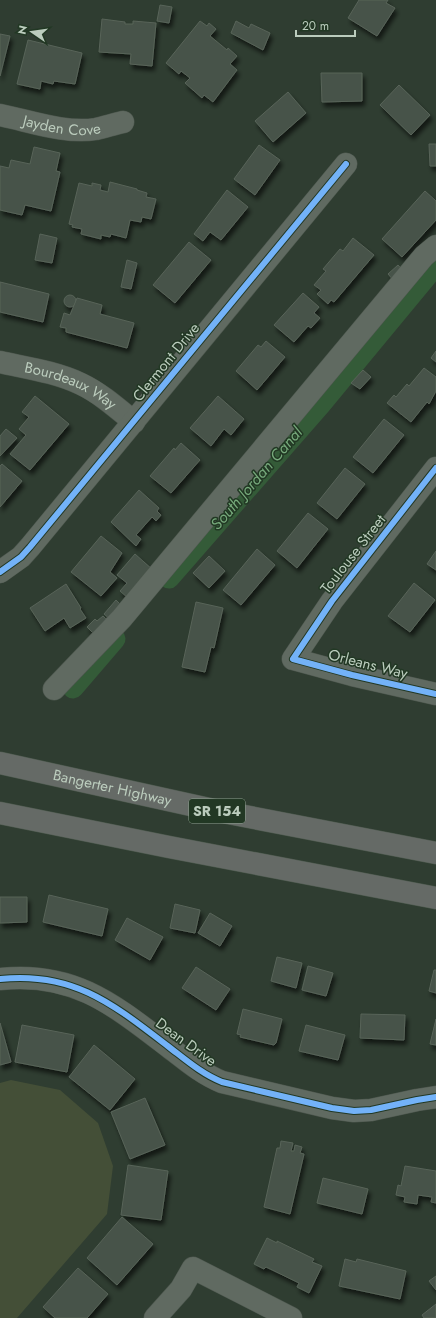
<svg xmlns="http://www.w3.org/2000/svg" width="436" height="1318" font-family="Jost,sans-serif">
  <defs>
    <filter id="shadow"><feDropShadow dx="2.5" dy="4.5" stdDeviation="2" flood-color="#0009"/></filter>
  </defs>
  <rect width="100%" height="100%" fill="#2f3d31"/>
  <polygon fill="#444f37" points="11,1080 60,1090 98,1123 113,1166 107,1214 17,1318 0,1318 0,1083"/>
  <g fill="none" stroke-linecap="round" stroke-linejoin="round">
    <g stroke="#345b38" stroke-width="21">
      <polyline points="169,578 321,404 436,265"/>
      <polyline points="73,688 115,639"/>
    </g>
  </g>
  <g fill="#475248" stroke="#586459" filter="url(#shadow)">
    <polygon points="359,0 388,0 386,3 395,8 377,36 348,18"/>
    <polygon points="160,5 172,7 169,23 157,21"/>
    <polygon points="102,19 125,22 125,24 133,24 133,21 156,23 152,66 130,64 131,54 99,52"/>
    <polygon points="200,21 207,26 209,23 216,29 210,36 227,50 228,48 237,56 230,64 237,70 213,102 204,95 202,98 185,83 190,78 181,71 179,74 166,63"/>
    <polygon points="236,21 249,28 251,24 270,33 263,50 231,33"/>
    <polygon points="0,34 10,36 0,76"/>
    <polygon points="28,40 82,53 75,84 54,81 53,84 41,81 40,89 17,84"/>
    <polygon points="321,73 362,73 362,101 322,102"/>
    <polygon points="399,85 430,115 411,135 380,105"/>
    <polygon points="288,92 306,113 273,142 255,121"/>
    <polygon points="429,144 436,144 436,166 430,166"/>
    <polygon points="259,145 280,160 255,195 234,179"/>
    <polygon points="34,147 60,153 56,171 60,172 51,211 25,205 22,215 0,210 0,166 9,168 11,160 30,164"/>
    <polygon points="110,182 137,189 137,190 147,193 146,197 156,199 151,219 142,217 141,222 130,220 126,238 111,234 110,237 101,235 101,239 81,234 82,229 72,227 73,225 69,224 79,183 92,186 92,183 101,185 100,190 108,192"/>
    <polygon points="227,190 248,207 221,240 210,232 203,241 194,234"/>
    <polygon points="425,191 436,201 436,220 402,257 382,239"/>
    <polygon points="40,234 57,238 52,263 35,260"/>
    <polygon points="353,238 374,255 334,302 331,300 328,304 317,294 321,290 314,285 326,271 323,269 340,249 343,251"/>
    <polygon points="189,242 211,260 175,303 153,285"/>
    <polygon points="127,260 137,263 131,289 121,287"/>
    <polygon points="398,265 405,273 395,282 388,274"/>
    <polygon points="0,282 49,294 43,322 0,312"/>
    <polygon points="303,293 319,307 314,313 320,318 311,328 308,326 294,342 274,325"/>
    <circle cx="70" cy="301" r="6"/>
    <polygon points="77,298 102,305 100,314 134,323 127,348 66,332 66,328 60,327 64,313 70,315"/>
    <polygon points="266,341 285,357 257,390 236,371 258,345 261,347"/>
    <polygon points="436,351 436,362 431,358"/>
    <polygon points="424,368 436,377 436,391 429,404 427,402 411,422 387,403 394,395 396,397 407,384 409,386"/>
    <polygon points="363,370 371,377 360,389 351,383"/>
    <polygon points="35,396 69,424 30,470 10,454 26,435 19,429 29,417 22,412"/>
    <polygon points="218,396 244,419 231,435 224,429 211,446 190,428"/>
    <polygon points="384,419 404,435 373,473 353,457"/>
    <polygon points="6,429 17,438 0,456 0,436"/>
    <polygon points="181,443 200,460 171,493 150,476 174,448 175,450"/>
    <polygon points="2,464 22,481 0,507 0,466"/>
    <polygon points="345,468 365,484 337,519 317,503"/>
    <polygon points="139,490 159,508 157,511 161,515 156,521 152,517 136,535 141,539 136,546 111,522"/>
    <polygon points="308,513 328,529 297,568 277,551"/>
    <polygon points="101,536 122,553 110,572 117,578 101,596 71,572"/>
    <polygon points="257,549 275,565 241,605 223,590"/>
    <polygon points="436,551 436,570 427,564"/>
    <polygon points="135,554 153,570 128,598 120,591 127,583 117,575"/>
    <polygon points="209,556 225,571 209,588 193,573"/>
    <polygon points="414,583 435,600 410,632 388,616"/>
    <polygon points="66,584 81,608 80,609 86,618 70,628 64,618 45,631 30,608"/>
    <polygon points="116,600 123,607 111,620 104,614"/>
    <polygon points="196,602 223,608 214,648 211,647 205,672 182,667"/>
    <polygon points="103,616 109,622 95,635 87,627 95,619 97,621"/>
    <polygon points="49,895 108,909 102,936 43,922"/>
    <polygon points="0,897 27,897 27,922 0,923"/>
    <polygon points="175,904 200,910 195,933 170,928"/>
    <polygon points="210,913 232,926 220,946 198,933"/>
    <polygon points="127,918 163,937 150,960 115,940"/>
    <polygon points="277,957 302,963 296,988 271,981"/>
    <polygon points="308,966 333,973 326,996 302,990"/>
    <polygon points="196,967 230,989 216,1010 182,988"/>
    <polygon points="434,970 436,970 436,993 429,991"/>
    <polygon points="243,1009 282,1019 276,1043 274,1045 240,1037 241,1035 237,1034"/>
    <polygon points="361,1014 405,1015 404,1040 360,1038"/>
    <polygon points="436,1019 436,1045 430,1044"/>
    <polygon points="0,1023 11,1062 0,1065"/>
    <polygon points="22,1025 74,1035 67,1072 15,1062"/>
    <polygon points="306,1025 345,1035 338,1060 299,1051"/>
    <polygon points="94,1045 135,1079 110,1110 69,1077"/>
    <polygon points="145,1098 165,1145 130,1159 111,1112"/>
    <polygon points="281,1141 293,1143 291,1151 294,1151 295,1145 302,1147 300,1153 304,1154 290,1214 264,1207 277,1148 280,1148"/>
    <polygon points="128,1165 168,1171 161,1220 121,1215"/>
    <polygon points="405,1166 436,1171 436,1203 431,1202 432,1197 418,1195 417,1204 404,1202 405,1197 396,1195 398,1185 401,1186"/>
    <polygon points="323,1178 368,1189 362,1214 317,1203"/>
    <polygon points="122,1217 153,1244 117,1285 87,1258"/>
    <polygon points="267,1238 277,1243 277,1241 314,1259 312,1262 322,1266 309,1293 297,1287 299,1283 266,1267 264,1269 254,1264"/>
    <polygon points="345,1259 356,1262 357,1259 406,1271 400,1299 339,1286"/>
    <polygon points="78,1268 108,1294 87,1318 55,1318 43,1307"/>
    <polygon points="436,1276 436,1290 429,1281"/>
    <polygon points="436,1304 436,1318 424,1318 422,1315"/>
  </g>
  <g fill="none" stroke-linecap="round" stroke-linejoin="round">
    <defs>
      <g id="minor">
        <path id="s1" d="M0 115C30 121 65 134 96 129 105 127 114 124 123 122"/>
        <path id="s2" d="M0 362C27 368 56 372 81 384 100 393 117 408 134 422"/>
        <polyline points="436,468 332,601 293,659 352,675 436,694"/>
        <polyline points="0,572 21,557 30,547 346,164"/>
        <polyline points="54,689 122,618 424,256 436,246"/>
        <path d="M0 979C74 971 114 1005 169 1047 186 1060 202 1074 222 1082L332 1108 354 1111 371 1110 417 1100 436 1097"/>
        <polyline points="155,1318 181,1289 193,1268 291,1318"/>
      </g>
      <g id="highway">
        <path id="s3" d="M0 763 218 811 436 853"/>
        <polyline points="0,813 169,847 436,898"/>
      </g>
    </defs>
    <use href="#minor" stroke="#4d574e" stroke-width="23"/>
    <use href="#highway" stroke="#4c594d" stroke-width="23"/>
    <use href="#minor" stroke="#606a61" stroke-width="22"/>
    <use href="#highway" stroke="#656a66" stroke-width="22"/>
    <defs>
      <g id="cycleway">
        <polyline points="436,468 332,601 293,659 352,675 436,694"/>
        <polyline points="0,572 21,557 30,547 346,164"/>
        <path d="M0 979C74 971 114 1005 169 1047 186 1060 202 1074 222 1082L332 1108 354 1111 371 1110 417 1100 436 1097"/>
      </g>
    </defs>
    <use href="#cycleway" stroke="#223824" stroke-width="8"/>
    <use href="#cycleway" stroke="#73b2f8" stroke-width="6"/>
  </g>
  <g text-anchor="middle" stroke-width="3" stroke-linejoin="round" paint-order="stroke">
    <rect fill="#223824" stroke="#8da08f" stroke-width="1" x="189" y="799" width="56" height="24" rx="3"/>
    <g font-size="14" font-weight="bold" fill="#bbccbd">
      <text x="217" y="816">SR 154</text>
    </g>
    <g font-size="15" fill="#bbccbd" stroke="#223824">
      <text dy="5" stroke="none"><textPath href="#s1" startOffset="63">Jayden Cove</textPath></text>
      <text transform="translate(166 362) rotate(-51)" y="5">Clermont Drive</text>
      <text dy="5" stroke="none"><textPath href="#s2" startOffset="75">Bourdeaux Way</textPath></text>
      <text transform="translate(353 554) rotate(-52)" y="5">Toulouse Street</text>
      <text transform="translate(368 664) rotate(14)" y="5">Orleans Way</text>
      <text dy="5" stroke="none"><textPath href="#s3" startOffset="115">Bangerter Highway</textPath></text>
      <text transform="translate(186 1042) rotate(36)" y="5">Dean Drive</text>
    </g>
    <g font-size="16" font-style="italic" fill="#76a97b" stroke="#223824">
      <text transform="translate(256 478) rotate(-49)" y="6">South Jordan Canal</text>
    </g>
  </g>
  <g transform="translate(32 32) rotate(283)" stroke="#223824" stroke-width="3" paint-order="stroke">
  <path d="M0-3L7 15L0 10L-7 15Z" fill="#bbccbd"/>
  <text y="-6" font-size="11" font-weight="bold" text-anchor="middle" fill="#bbccbd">N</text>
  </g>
  <path d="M296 30v6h59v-6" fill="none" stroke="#bbccbd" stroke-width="2"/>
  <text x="302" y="30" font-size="12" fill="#bbccbd" stroke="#223824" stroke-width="3" paint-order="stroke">20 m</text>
</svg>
